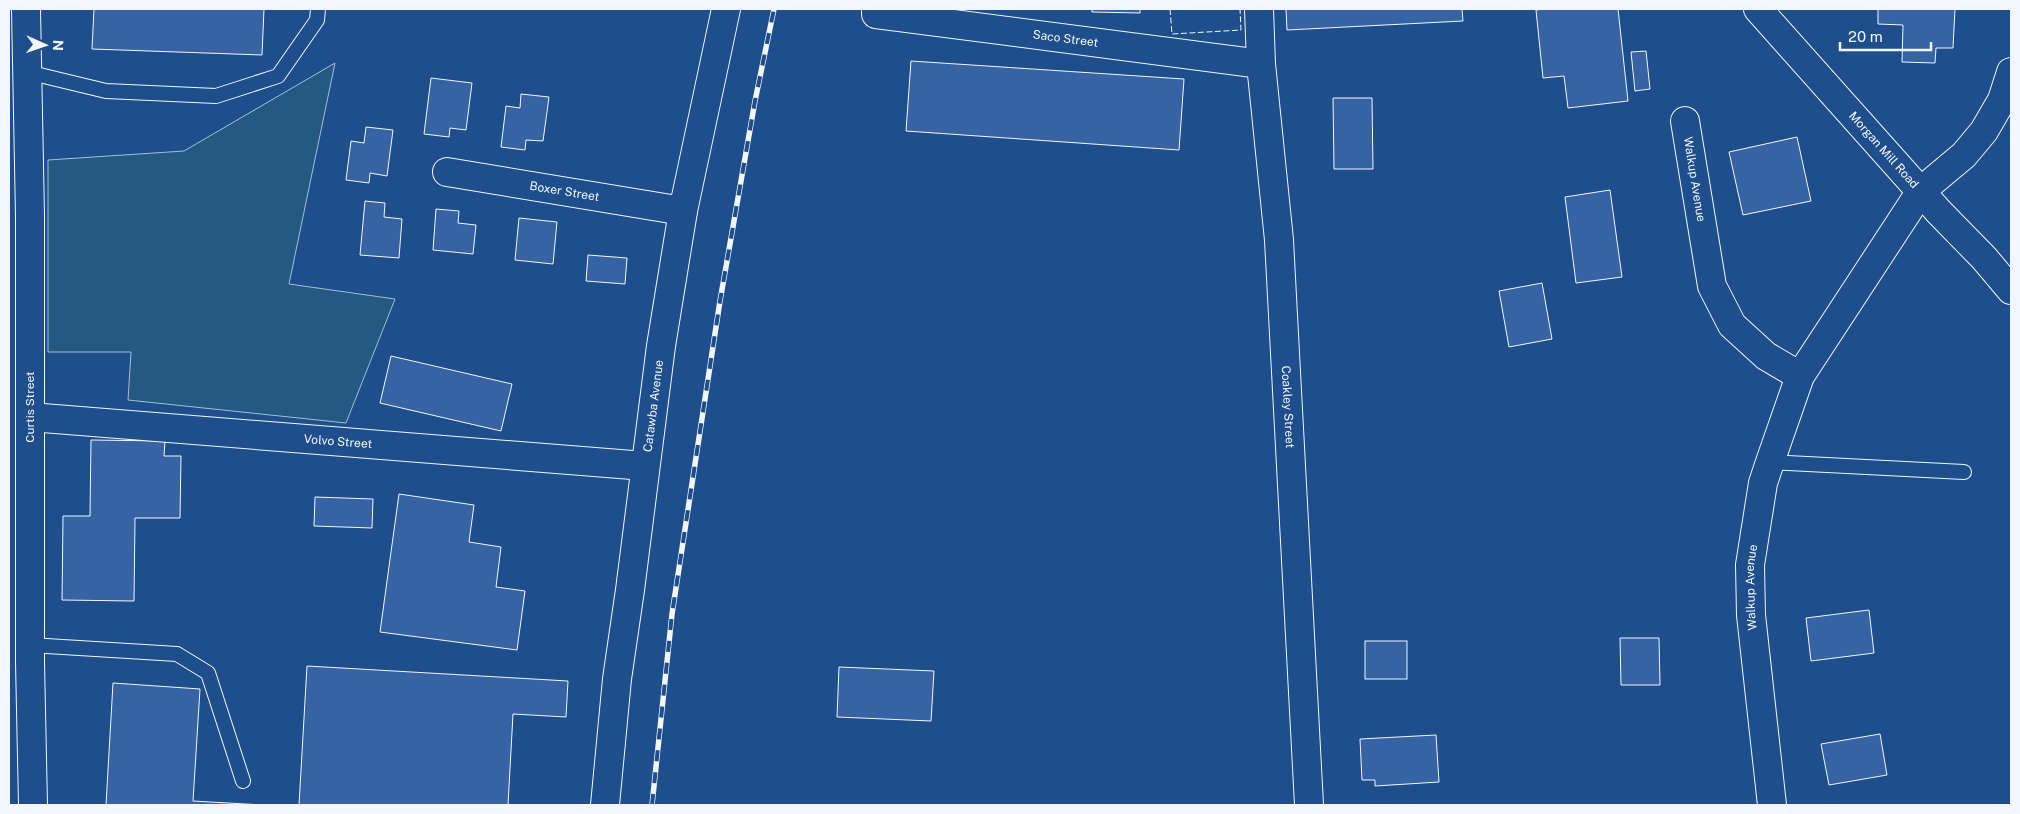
<svg xmlns="http://www.w3.org/2000/svg" width="2020" height="814" font-family="'Public Sans',sans-serif">
  <rect width="100%" height="100%" fill="#1f4e8c"/>
  <polygon fill="#245a82" stroke="#a8bbd7" points="335,63 289,284 395,299 346,423 128,400 131,352 48,352 48,160 184,151"/>
  <g fill="#3563a3" stroke="#f2f6ff">
    <polygon points="94,9 264,9 262,55 92,49"/>
    <polygon points="1092,9 1140,9 1140,13 1092,12"/>
    <polygon points="1286,9 1462,9 1463,21 1287,30"/>
    <polygon points="1543,9 1618,9 1628,101 1568,108 1564,76 1543,78 1536,10"/>
    <polygon points="1878,9 1955,9 1953,48 1936,48 1935,63 1902,62 1903,25 1878,24"/>
    <polygon points="1646,51 1650,89 1635,91 1631,52"/>
    <polygon points="911,61 1184,79 1179,150 906,131"/>
    <polygon points="431,78 472,83 466,130 450,128 449,137 424,134"/>
    <polygon points="521,94 549,97 543,141 526,140 525,150 501,147 506,106 520,108"/>
    <polygon points="1333,98 1372,98 1373,169 1334,169"/>
    <polygon points="366,127 393,130 387,176 370,173 369,183 346,180 351,141 364,143"/>
    <polygon points="1797,137 1811,201 1743,215 1729,152"/>
    <polygon points="1610,190 1622,277 1576,283 1565,197"/>
    <polygon points="365,201 385,203 384,217 402,219 399,258 360,255"/>
    <polygon points="436,209 459,211 458,223 476,225 473,254 433,250"/>
    <polygon points="519,218 557,222 553,264 515,260"/>
    <polygon points="588,255 627,258 625,284 586,281"/>
    <polygon points="1542,283 1552,339 1509,347 1499,291"/>
    <polygon points="391,356 512,384 501,431 380,403"/>
    <polygon points="91,440 165,441 164,456 181,456 180,518 135,518 134,601 62,600 63,516 90,516"/>
    <polygon points="399,494 474,505 469,542 501,547 496,587 525,591 517,650 380,632"/>
    <polygon points="315,497 373,499 372,528 314,526"/>
    <polygon points="1869,610 1874,653 1811,661 1806,618"/>
    <polygon points="1620,638 1659,638 1660,685 1621,685"/>
    <rect x="1365" y="641" width="42" height="38"/>
    <polygon points="307,666 568,681 566,717 513,714 508,805 299,805"/>
    <polygon points="839,667 934,671 931,721 837,717"/>
    <polygon points="113,683 200,689 193,801 263,805 106,805"/>
    <polygon points="1880,734 1887,775 1829,785 1821,744"/>
    <polygon points="1436,735 1439,782 1375,786 1375,780 1362,780 1360,739"/>
  </g>
  <g fill="none" stroke-linecap="round" stroke-linejoin="round">
    <defs>
      <g id="service">
        <polyline points="27,72 106,91 216,96 278,76 317,20 318,9"/>
        <polyline points="1770,462 1964,472"/>
        <polyline points="30,645 177,654 208,673 243,781"/>
      </g>
      <g id="minor">
        <polyline points="26,9 30,217 30,662 33,805"/>
        <path id="s1" d="M876 9V14L1261 64"/>
        <path id="s2" d="M1259 9 1261 64 1279 240 1309 805"/>
        <path id="s3" d="M1685 121 1712 286 1732 325 1766 356 1800 376"/>
        <path id="s4" d="M447 172 683 211"/>
        <path id="s5" d="M30 417 645 466"/>
        <path id="s6" d="M605 805 617 679 630 590 661 346 683 211 726 9"/>
      </g>
      <g id="tertiary">
        <path id="s7" d="M1772 805 1751 615 1750 565 1763 483 1770 462 1800 376 1921 191 1964 155 1984 131 2002 100 2011 72"/>
      </g>
      <g id="secondary">
        <path id="s8" d="M1758 9 1939 212 1984 258 2011 290"/>
      </g>
    </defs>
    <use href="#service" stroke="#f2f6ff" stroke-width="16"/>
    <use href="#minor" stroke="#f2f6ff" stroke-width="30"/>
    <use href="#tertiary" stroke="#f2f6ff" stroke-width="30"/>
    <use href="#secondary" stroke="#f2f6ff" stroke-width="30"/>
    <use href="#service" stroke="#1f4e8c" stroke-width="14"/>
    <use href="#minor" stroke="#1f4e8c" stroke-width="28"/>
    <use href="#tertiary" stroke="#1f4e8c" stroke-width="28"/>
    <use href="#secondary" stroke="#1f4e8c" stroke-width="28"/>
    <defs>
      <polyline id="rail" points="652,805 672,614 720,301 755,101 774,9"/>
    </defs>
    <use href="#rail" stroke="#f2f6ff" stroke-width="5.5"/>
    <use href="#rail" stroke="#1f4e8c" stroke-width="4" stroke-dasharray="11" stroke-linecap="butt"/>
    <polyline stroke="#f2f6ff" stroke-width="1" stroke-dasharray="6 2.5" stroke-linecap="butt" points="1170,9 1172,34 1241,30 1240,9"/>
  </g>
  <g text-anchor="middle" stroke-width="4" stroke-linejoin="round" paint-order="stroke">
    <g font-size="12" fill="#f2f6ff" stroke="#1f4e8c">
      <text dy="4" stroke="none"><textPath href="#s1" startOffset="196">Saco Street</textPath></text>
      <text dy="4" stroke="none"><textPath href="#s8" startOffset="189">Morgan Mill Road</textPath></text>
      <text dy="4" stroke="none"><textPath href="#s3" startOffset="59">Walkup Avenue</textPath></text>
      <text dy="4" stroke="none"><textPath href="#s4" startOffset="119">Boxer Street</textPath></text>
      <text dy="4" stroke="none"><textPath href="#s6" startOffset="402">Catawba Avenue</textPath></text>
      <text transform="translate(30 407) rotate(-90)" y="4">Curtis Street</text>
      <text dy="4" stroke="none"><textPath href="#s2" startOffset="399">Coakley Street</textPath></text>
      <text dy="4" stroke="none"><textPath href="#s5" startOffset="309">Volvo Street</textPath></text>
      <text dy="4" stroke="none"><textPath href="#s7" startOffset="219">Walkup Avenue</textPath></text>
    </g>
  </g>
  <rect width="2020" height="814" fill="none" stroke="#f2f6ff" stroke-width="20"/>
  <g transform="translate(45 45) rotate(92)" stroke="#1f4e8c" stroke-width="4" paint-order="stroke">
  <path d="M0-4L9 19L0 12L-9 19Z" fill="#f2f6ff"/>
  <text y="-8" font-size="14" font-weight="bold" text-anchor="middle" fill="#f2f6ff">N</text>
  </g>
  <path d="M1840 42v8h91v-8" fill="none" stroke="#f2f6ff" stroke-width="2.5"/>
  <text x="1848" y="42" font-size="15" fill="#f2f6ff" stroke="#1f4e8c" stroke-width="4" paint-order="stroke">20 m</text>
</svg>
